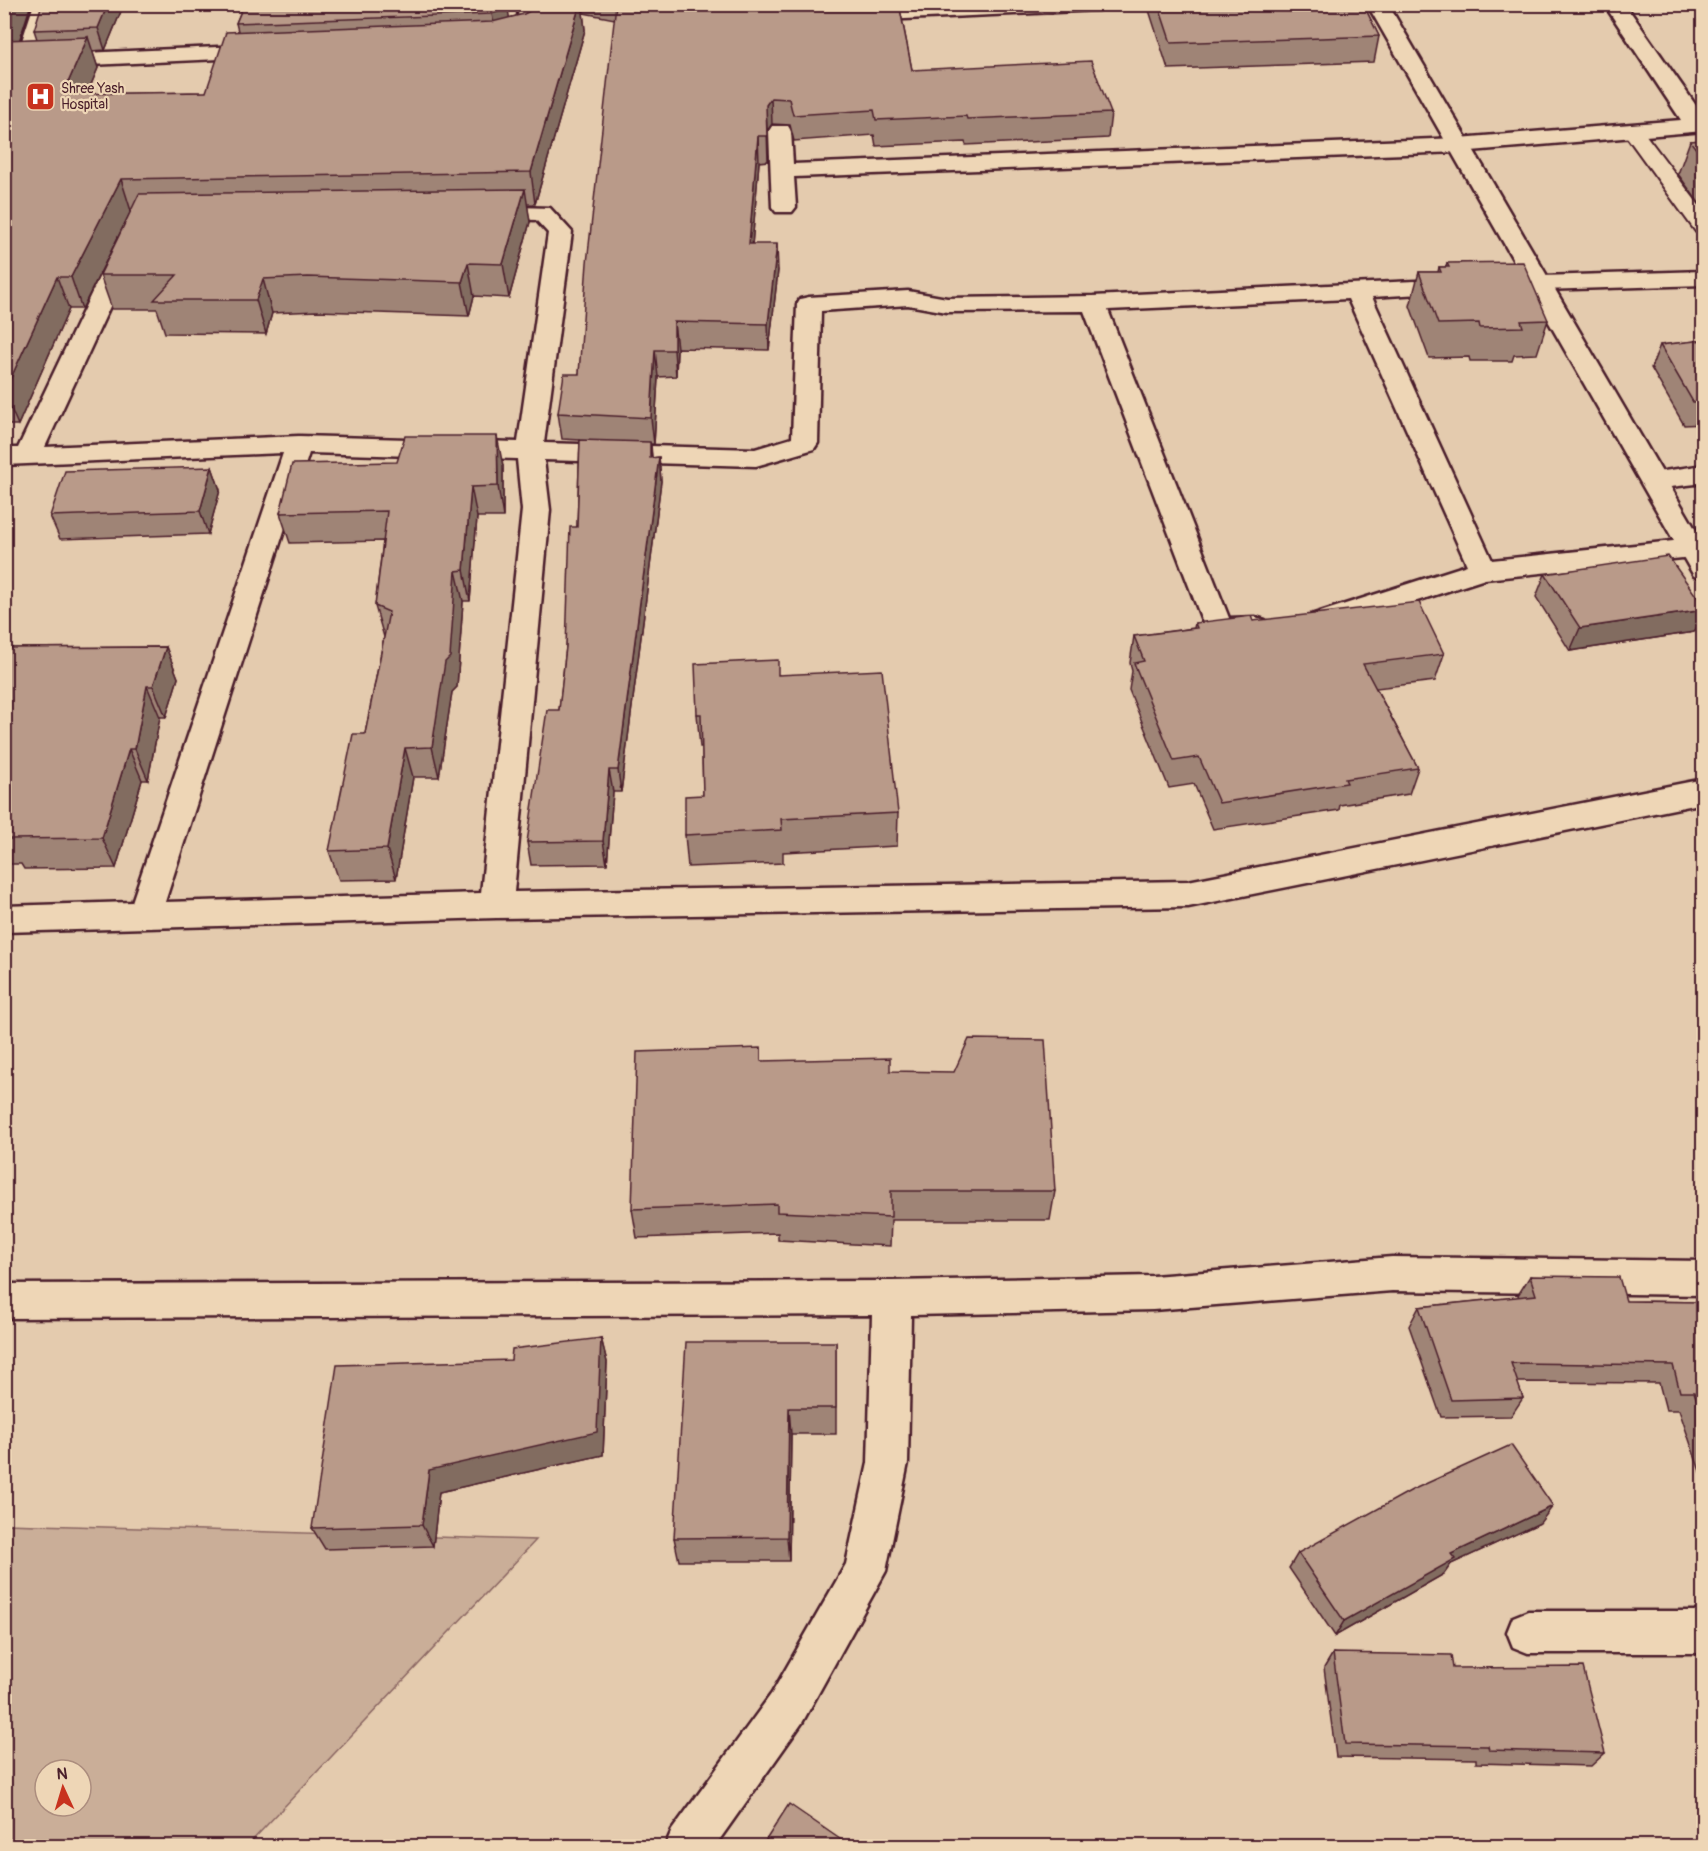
<svg xmlns="http://www.w3.org/2000/svg" width="1708" height="1851" font-family="Pangolin,sans-serif">
  <rect width="100%" height="100%" fill="#e4cbae"/>
  <filter id="ink" filterUnits="userSpaceOnUse"><feTurbulence type="fractalNoise" baseFrequency=".0167" numOctaves="2"/><feDisplacementMap in="SourceGraphic" scale="12" xChannelSelector="R" yChannelSelector="G"/><feConvolveMatrix kernelMatrix="1 2 1 2 8 2 1 2 1" color-interpolation-filters="sRGB"/></filter>
  <g filter="url(#ink)">
    <path fill="#caae98" stroke="#8a6662" stroke-width="1.5" fill-rule="evenodd" d="M5 1524 536 1540 247 1846H5ZM45 1770H81V1806H45Z"/>
    <g fill="none" stroke-linecap="round" stroke-linejoin="round">
      <defs>
        <polygon id="lane" points="1632,124 1639,126 1704,212 1704,233 1696,232 1622,130 1625,126"/>
        <g id="street">
          <polygon points="34,4 54,4 39,55 263,45 270,47 274,51 270,55 263,57 4,69 4,57 17,56"/>
          <path d="M519 4H539C539 13 540 25 538 34 534 44 508 49 499 46L495 42 499 38 517 31Z"/>
          <polygon points="807,4 827,4 828,10 954,4 1108,4 1098,10 818,23 811,21"/>
          <polygon points="1604,4 1625,4 1704,117 1704,131 1459,152 794,177 796,207 792,212 776,212 772,207 769,131 772,126 788,126 791,131 793,164 1459,138 1681,120"/>
          <path d="M485 206 550 208 572 232 544 443 755 449 792 438 797 304 800 299 809 297 908 291 947 298 1093 296 1459 279 1468 281 1471 286 1468 291 1372 297 1492 560 1692 539 1704 544 1702 555 1692 557 1485 579 1321 632 1311 629 1307 622 1311 615 1467 565 1348 299 1108 310 1229 618 1255 617 1265 620 1269 627 1265 634C1248 639 1226 640 1209 635L1205 628 1084 311 947 312 908 305 821 311 818 443 814 449 756 466 544 460 550 510 514 892 1188 881 1704 779V803L1188 907 496 918 4 932V906L132 902 283 453 4 465V448H18L112 250 116 245H132L136 250 45 447 299 436 518 442 548 233 536 220 477 218 473 213 477 208ZM309 453 517 459 522 510 481 893 165 902Z"/>
          <polygon points="1704,271 1704,285 1507,291 1498,289 1495,284 1498,279 1507,277"/>
          <polygon points="1704,465 1704,483 1654,489 1644,486 1641,480 1644,474"/>
          <polygon points="1392,1257 1704,1261 1704,1295 1392,1291 1153,1310 911,1315 908,1463 886,1571 802,1723 715,1846 665,1846 672,1830 772,1693 846,1564 868,1463 872,1315 4,1318 4,1284 892,1281 1153,1276"/>
          <polygon points="1528,1611 1704,1611 1704,1653 1528,1653 1513,1647 1507,1632 1513,1617"/>
        </g>
        <polygon id="secondary" points="1367,4 1388,4 1704,544 1704,578 1694,576 1690,569"/>
      </defs>
      <use href="#lane" stroke="#4a1f2b" stroke-width="4"/>
      <use href="#street" stroke="#4a1f2b" stroke-width="5"/>
      <use href="#secondary" stroke="#4a1f2b" stroke-width="5"/>
      <use href="#lane" fill="#eed6b6" fill-rule="evenodd"/>
      <use href="#street" fill="#eed6b6" fill-rule="evenodd"/>
      <use href="#secondary" fill="#eed6b6" fill-rule="evenodd"/>
    </g>
    <g fill="#9f8476" stroke="#4a1f2b" stroke-width="1.5">
      <polygon points="4,4 31,4 20,40 37,39 34,30 124,4 105,50 92,51 98,68 87,94 206,92 238,31 236,23 244,4 507,4 507,8 509,18 524,14 530,11 532,4 582,4 585,30 535,204 527,204 530,222 509,298 474,296 469,316 317,311 272,313 266,334 165,333 157,309 112,309 100,275 118,237 82,309 69,309 18,425 4,425"/>
      <polygon points="583,4 899,4 912,70 1111,113 1108,138 966,145 965,142 876,146 874,135 794,141 790,125 772,124 767,131 768,161 759,162 752,244 778,270 769,350 677,348 676,376 658,377 654,444 651,444 652,458 659,457 661,481 621,792 613,792 607,864 531,865 527,842 559,710 566,647 577,527 580,440 562,439 558,413 579,374 615,19 584,13"/>
      <polygon points="1147,4 1363,4 1379,36 1374,62 1168,69"/>
      <polygon points="1704,140 1704,210 1678,174 1690,141"/>
      <polygon points="1447,263 1548,320 1537,354 1514,355 1512,361 1470,361 1469,357 1429,358 1410,306 1419,272 1438,272 1439,267 1446,267"/>
      <polygon points="1704,340 1704,424 1684,425 1651,368 1660,345"/>
      <polygon points="503,466 503,517 477,517 470,601 463,601 457,687 452,692 439,777 413,777 396,879 339,880 329,851 365,734 384,637 375,606 383,541 290,543 280,513"/>
      <polygon points="212,467 220,490 208,534 60,539 50,516"/>
      <polygon points="1545,574 1704,607 1704,613 1694,632 1570,651 1536,597"/>
      <polygon points="1253,621 1444,654 1435,681 1376,688 1418,768 1409,794 1340,805 1339,810 1213,829 1194,784 1169,788 1129,690 1132,671 1130,663 1134,636 1194,628 1195,623"/>
      <polygon points="166,647 178,678 166,717 160,717 148,780 142,780 116,868 24,869 21,864 4,864 4,648"/>
      <polygon points="779,675 898,813 897,846 783,852 783,863 688,867 685,835 703,795 702,747 700,747 697,714"/>
      <polygon points="761,1048 761,1061 890,1071 1055,1191 1050,1220 891,1220 890,1246 778,1240 778,1233 637,1238 632,1209"/>
      <polygon points="1530,1276 1626,1301 1704,1302 1704,1483 1679,1410 1666,1410 1659,1383 1517,1382 1523,1398 1511,1416 1441,1417 1409,1326 1419,1307 1519,1297 1518,1295"/>
      <polygon points="601,1338 607,1362 603,1455 439,1492 433,1546 325,1549 312,1528 511,1360"/>
      <polygon points="836,1342 836,1434 791,1434 789,1561 679,1561 674,1538"/>
      <polygon points="1540,1523 1451,1564 1444,1574 1335,1636 1289,1568 1298,1553"/>
      <polygon points="1333,1653 1605,1753 1591,1766 1476,1763 1476,1759 1336,1757 1324,1668"/>
    </g>
    <g fill="#826c60" stroke="#4a1f2b" stroke-width="1.5">
      <polygon points="11,4 31,4 15,54 4,55 4,23"/>
      <polygon points="108,4 124,4 105,50 98,28"/>
      <polygon points="502,4 507,4 507,9 508,8 511,31 496,36 492,14"/>
      <polygon points="580,4 582,4 585,30 535,204 531,172"/>
      <polygon points="88,37 98,68 74,125 63,94"/>
      <polygon points="771,98 772,124 767,131 766,105"/>
      <polygon points="758,136 759,162 750,270 749,244"/>
      <polygon points="121,179 131,211 82,309 71,277"/>
      <polygon points="525,189 530,222 509,298 503,264"/>
      <polygon points="777,244 778,270 769,350 768,324"/>
      <polygon points="468,263 474,296 469,316 462,282"/>
      <polygon points="57,277 69,309 18,425 4,393"/>
      <polygon points="263,279 272,313 266,334 256,300"/>
      <polygon points="674,322 677,348 676,376 674,350"/>
      <polygon points="655,350 658,377 654,444 651,418"/>
      <polygon points="497,436 503,466 503,517 498,486"/>
      <polygon points="650,442 653,465 650,458"/>
      <polygon points="659,457 661,481 621,792 618,770"/>
      <polygon points="212,467 220,490 208,534 200,511"/>
      <polygon points="471,487 477,517 470,601 464,570"/>
      <polygon points="456,571 463,601 457,687 452,692 439,777 432,747"/>
      <polygon points="1704,610 1704,613 1694,632 1570,651 1580,628"/>
      <polygon points="166,647 178,678 166,717 153,686"/>
      <polygon points="147,686 160,717 148,780 135,749"/>
      <polygon points="405,748 413,777 396,879 387,849"/>
      <polygon points="129,749 142,780 116,868 102,838"/>
      <polygon points="609,770 613,792 607,864 603,841"/>
      <polygon points="601,1338 607,1362 603,1455 439,1492 433,1546 422,1525 429,1470"/>
      <polygon points="789,1408 791,1434 789,1561 787,1537"/>
      <polygon points="1553,1506 1540,1523 1451,1564 1444,1574 1335,1636 1344,1621 1451,1554"/>
    </g>
    <g fill="#b99a89" stroke="#4a1f2b" stroke-width="1.5">
      <polygon points="4,4 11,4 4,23"/>
      <polygon points="42,4 108,4 98,28 34,30"/>
      <polygon points="244,4 502,4 502,9 508,8 492,14 236,23"/>
      <polygon points="532,4 580,4 531,172 121,179 71,277 57,277 4,393 4,40 88,37 63,94 206,92 226,32 492,22 524,14 530,11"/>
      <polygon points="616,4 899,4 912,70 1091,61 1111,113 967,119 966,116 876,120 874,110 793,115 789,99 771,98 766,105 767,136 758,136 749,244 777,244 768,324 674,322 674,350 655,350 651,418 558,413 564,374 579,374 587,263"/>
      <polygon points="1158,4 1363,4 1379,36 1171,43"/>
      <polygon points="1704,140 1704,159 1690,141"/>
      <polygon points="525,189 503,264 468,263 462,282 308,277 263,279 256,300 154,300 177,275 100,275 139,194"/>
      <polygon points="1523,262 1548,320 1521,321 1523,327 1480,328 1479,323 1438,324 1419,272 1441,272 1439,267 1449,267 1447,263"/>
      <polygon points="1704,340 1704,402 1693,402 1660,345"/>
      <polygon points="405,436 497,436 498,486 471,487 464,570 456,571 450,657 445,662 432,747 405,748 387,849 329,851 353,734 365,734 389,612 375,606 387,511 280,513 292,464 397,462"/>
      <polygon points="580,440 650,442 650,458 659,457 618,770 609,770 603,841 527,842 547,710 559,710 566,647 570,527 577,527"/>
      <polygon points="212,467 200,511 50,516 65,471"/>
      <polygon points="1668,556 1704,607 1704,610 1580,628 1545,574"/>
      <polygon points="1419,602 1444,654 1363,664 1418,768 1345,779 1347,783 1219,803 1199,757 1174,761 1134,663 1144,661 1134,636 1197,628 1195,623 1251,616 1253,621"/>
      <polygon points="166,647 153,686 147,686 135,749 129,749 102,838 8,839 10,834 4,834 4,648"/>
      <polygon points="778,660 778,675 882,670 898,813 781,819 782,830 685,835 685,796 703,795 701,714 697,714 695,664"/>
      <polygon points="969,1039 1045,1040 1055,1191 891,1191 891,1217 777,1212 777,1204 632,1209 637,1052 761,1048 761,1061 890,1058 890,1071 954,1072"/>
      <polygon points="1530,1276 1619,1277 1626,1301 1704,1302 1704,1421 1694,1392 1680,1392 1673,1365 1511,1363 1523,1398 1451,1400 1419,1307 1536,1295"/>
      <polygon points="601,1338 597,1432 429,1470 422,1525 312,1528 337,1365 511,1360 512,1349"/>
      <polygon points="686,1342 836,1342 836,1408 789,1408 787,1537 674,1538"/>
      <polygon points="1511,1445 1553,1506 1451,1554 1455,1559 1344,1621 1298,1553 1412,1490"/>
      <polygon points="1333,1653 1451,1655 1453,1668 1583,1667 1605,1753 1489,1750 1488,1746 1345,1744"/>
      <polygon points="789,1804 850,1846 762,1846"/>
    </g>
  </g>
  <defs>
    <symbol id="hospital-square" viewBox="-11 -11 22 22"><rect x="-9" y="-9" width="18" height="18" rx="4" fill="#c8321e" stroke="#eed6b6"/><path d="M-5-5h3v3.5h4V-5h3V5h-3V1.5h-4V5h-3Z" fill="#fff"/></symbol>
  </defs>
  <g fill-rule="evenodd">
    <use href="#hospital-square" x="24" y="80" width="33" height="33"/>
  </g>
  <g text-anchor="middle" stroke-width="4.5" stroke-linejoin="round" paint-order="stroke">
    <g font-size="14" fill="#4a1f2b" stroke="#eed6b6" text-anchor="start">
      <text x="61" y="93">Shree Yash<tspan x="61" dy="16">Hospital</tspan></text>
    </g>
  </g>
  <rect width="1708" height="1851" fill="none" stroke="#eed6b6" stroke-width="24"/>
  <rect x="12" y="12" width="1684" height="1827" fill="none" stroke="#4a1f2b" stroke-width="2" filter="url(#ink)"/>
  <g transform="translate(63 1788) rotate(356)"><circle r="28" fill="#eed6b6" stroke="#ac8d7e" stroke-width="1.5"/>
  <path d="M0-4.5L10 22L0 15L-10 22Z" fill="#c8321e"/>
  <text y="-9" font-size="16" font-weight="bold" text-anchor="middle" fill="#4a1f2b">N</text>
  </g>
</svg>
